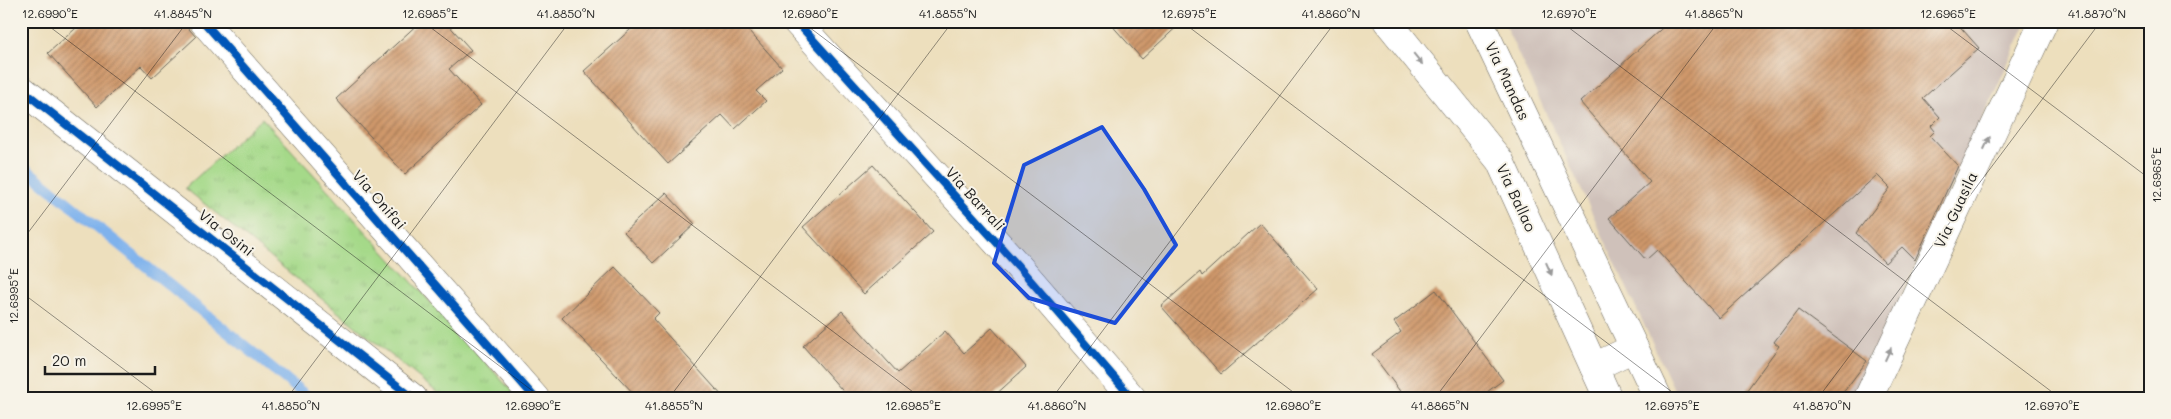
<svg xmlns="http://www.w3.org/2000/svg" width="2171" height="419" font-family="Mali,sans-serif">
  <defs>
    <pattern id="grass-tufts" width="24" height="20" patternUnits="userSpaceOnUse" patternTransform="scale(1.25)"><rect width="24" height="20" fill="#a5d989"/><path d="M3 7l-1-3M5 7V3M7 7l1-3M15 17l-1-3M17 17v-4M19 17l1-3" fill="none" stroke="#8dba76"/></pattern>
    <pattern id="building-hatch" width="6" height="6" patternUnits="userSpaceOnUse" patternTransform="scale(1.25)"><rect width="6" height="6" fill="#cf986b"/><path d="M-1 1l2-2M0 6l6-6M5 7l2-2" fill="none" stroke="#a77b57"/></pattern>
  </defs>
  <rect width="100%" height="100%" fill="#f7f3e8"/>
  <filter id="ink" filterUnits="userSpaceOnUse"><feTurbulence type="fractalNoise" baseFrequency=".02" numOctaves="2"/><feDisplacementMap in="SourceGraphic" scale="10" xChannelSelector="R" yChannelSelector="G"/><feConvolveMatrix kernelMatrix="1 2 1 2 8 2 1 2 1" color-interpolation-filters="sRGB"/></filter>
  <filter id="wash" filterUnits="userSpaceOnUse"><feTurbulence type="fractalNoise" baseFrequency=".0096" numOctaves="4" result="noise"/><feDisplacementMap in="SourceGraphic" scale="20" xChannelSelector="R" yChannelSelector="G"/><feGaussianBlur stdDeviation="1.12" result="paint"/><feColorMatrix in="noise" values="0 0 0 0 0 0 0 0 0 0 0 0 0 0 0 0 0 1.4 0 .05"/><feComposite in="paint" operator="in"/></filter>
  <g filter="url(#wash)">
    <rect width="100%" height="100%" fill="#eddfbd"/>
    <polygon fill="#cfc1ba" points="1503,21 2027,21 1855,398 1678,398"/>
    <polygon fill="url(#grass-tufts)" stroke="#607a52" points="262,118 518,398 444,398 185,188"/>
    <g fill="none" stroke-linecap="round" stroke-linejoin="round">
      <polyline stroke="#7fb2ec" stroke-width="11" points="21,165 309,398"/>
    </g>
    <g id="blocks">
      <g fill="url(#building-hatch)">
        <polygon points="84,21 182,21 196,37 152,78 141,66 97,107 48,53"/>
        <polygon points="421,21 445,21 471,50 449,69 481,105 405,174 336,99"/>
        <polygon points="640,21 740,21 782,68 756,91 766,101 735,129 722,115 668,164 584,71"/>
        <polygon points="1108,21 1183,21 1142,59"/>
        <polygon points="1670,21 1955,21 1979,48 1923,98 1940,117 1931,126 1935,131 1930,136 1958,166 1915,260 1902,247 1885,263 1856,233 1890,188 1877,175 1719,318 1657,250 1646,260 1609,218 1650,182 1580,102"/>
        <polygon points="873,165 933,232 864,294 803,227"/>
        <polygon points="666,193 695,224 653,263 624,232"/>
        <polygon points="1260,223 1318,289 1221,374 1161,306 1200,272 1202,276"/>
        <polygon points="615,267 659,313 653,319 724,398 638,398 562,318"/>
        <polygon points="1436,290 1503,380 1479,398 1405,398 1372,354 1401,332 1394,322"/>
        <polygon points="1798,310 1867,361 1839,398 1741,398 1779,346 1774,342"/>
        <polygon points="842,311 898,373 945,331 964,353 992,328 1026,367 992,398 849,398 803,346"/>
      </g>
    </g>
  </g>
  <g filter="url(#ink)">
    <use href="#blocks" fill-opacity="0" stroke="#656054" stroke-width="1"/>
    <g fill="none" stroke-linecap="round" stroke-linejoin="round">
      <defs>
        <g id="minor">
          <polyline points="203,21 535,398"/>
          <polyline points="796,21 1018,266 1132,398"/>
          <polyline points="1387,21 1500,161 1608,398"/>
          <polyline points="1479,21 1658,398"/>
          <polyline points="21,89 413,398"/>
          <polyline points="1594,367 1634,348"/>
          <polyline points="1868,398 2044,21"/>
        </g>
      </defs>
      <use href="#minor" stroke="#656054" stroke-width="29"/>
      <use href="#minor" stroke="#fff" stroke-width="28"/>
      <defs>
        <g id="cycleway">
          <polyline points="203,21 535,398"/>
          <polyline points="796,21 1018,266 1132,398"/>
          <polyline points="21,89 413,398"/>
        </g>
      </defs>
      <use href="#cycleway" stroke="#f7f3e8" stroke-width="11"/>
      <use href="#cycleway" stroke="#0057b8" stroke-width="8"/>
    </g>
    <defs><path id="oneway-solid" d="M-6-.8H1V-3.2L6.5 0L1 3.2V.8H-6Z" transform="scale(1.25)"/></defs>
    <g fill="#999">
      <use href="#oneway-solid" transform="translate(1418 59) rotate(51)"/>
      <use href="#oneway-solid" transform="translate(1987 143) rotate(-65)"/>
      <use href="#oneway-solid" transform="translate(1549 269) rotate(66)"/>
      <use href="#oneway-solid" transform="translate(1888 354) rotate(-65)"/>
    </g>
  </g>
  <path fill="#1d4ed8" fill-opacity="0.2" stroke="#1d4ed8" stroke-width="4" stroke-linejoin="round" d="M1102 127 1144 189 1176 245 1115 323 1029 298 994 263 1024 165Z"/>
  <path fill="none" stroke="#1c1c1c" stroke-width="1" stroke-opacity="0.45" d="M42 21 542 398M422 21 921 398M801 21 1301 398M1181 21 1680 398M1560 21 2060 398M1940 21 2150 179M21 242 188 21M21 292 162 398M287 398 570 21M669 398 953 21M1052 398 1336 21M1435 398 1719 21M1818 398 2101 21"/>
  <g text-anchor="middle" stroke-width="4" stroke-linejoin="round" paint-order="stroke">
    <g font-size="15" fill="#1c1c1c" stroke="#f7f3e8">
      <text transform="translate(1507 81) rotate(65)" y="5">Via Mandas</text>
      <text transform="translate(1516 198) rotate(65)" y="5">Via Ballao</text>
      <text transform="translate(975 199) rotate(48)" y="5">Via Barrali</text>
      <text transform="translate(379 200) rotate(49)" y="5">Via Onifai</text>
      <text transform="translate(1956 210) rotate(-65)" y="5">Via Guasila</text>
      <text transform="translate(226 233) rotate(38)" y="5">Via Osini</text>
    </g>
  </g>
  <rect width="2171" height="419" fill="none" stroke="#f7f3e8" stroke-width="55"/>
  <path d="M45 366v8h110v-8" fill="none" stroke="#1c1c1c" stroke-width="2.5"/>
  <text x="52" y="366" font-size="15" fill="#1c1c1c" stroke="#f7f3e8" stroke-width="4" paint-order="stroke">20 m</text>
  <rect x="28" y="28" width="2116" height="364" fill="none" stroke="#1c1c1c" stroke-width="2"/>
  <g font-size="12" text-anchor="middle" fill="#1c1c1c">
    <text x="50" y="18">12.6990°E</text>
    <text x="183" y="18">41.8845°N</text>
    <text x="430" y="18">12.6985°E</text>
    <text x="566" y="18">41.8850°N</text>
    <text x="810" y="18">12.6980°E</text>
    <text x="948" y="18">41.8855°N</text>
    <text x="1189" y="18">12.6975°E</text>
    <text x="1331" y="18">41.8860°N</text>
    <text x="1569" y="18">12.6970°E</text>
    <text x="1714" y="18">41.8865°N</text>
    <text x="1948" y="18">12.6965°E</text>
    <text x="2097" y="18">41.8870°N</text>
    <text transform="translate(2157 175) rotate(-90)" y="4">12.6965°E</text>
    <text transform="translate(14 296) rotate(-90)" y="4">12.6995°E</text>
    <text x="154" y="410">12.6995°E</text>
    <text x="291" y="410">41.8850°N</text>
    <text x="533" y="410">12.6990°E</text>
    <text x="674" y="410">41.8855°N</text>
    <text x="913" y="410">12.6985°E</text>
    <text x="1057" y="410">41.8860°N</text>
    <text x="1293" y="410">12.6980°E</text>
    <text x="1440" y="410">41.8865°N</text>
    <text x="1672" y="410">12.6975°E</text>
    <text x="1822" y="410">41.8870°N</text>
    <text x="2052" y="410">12.6970°E</text>
  </g>
</svg>
